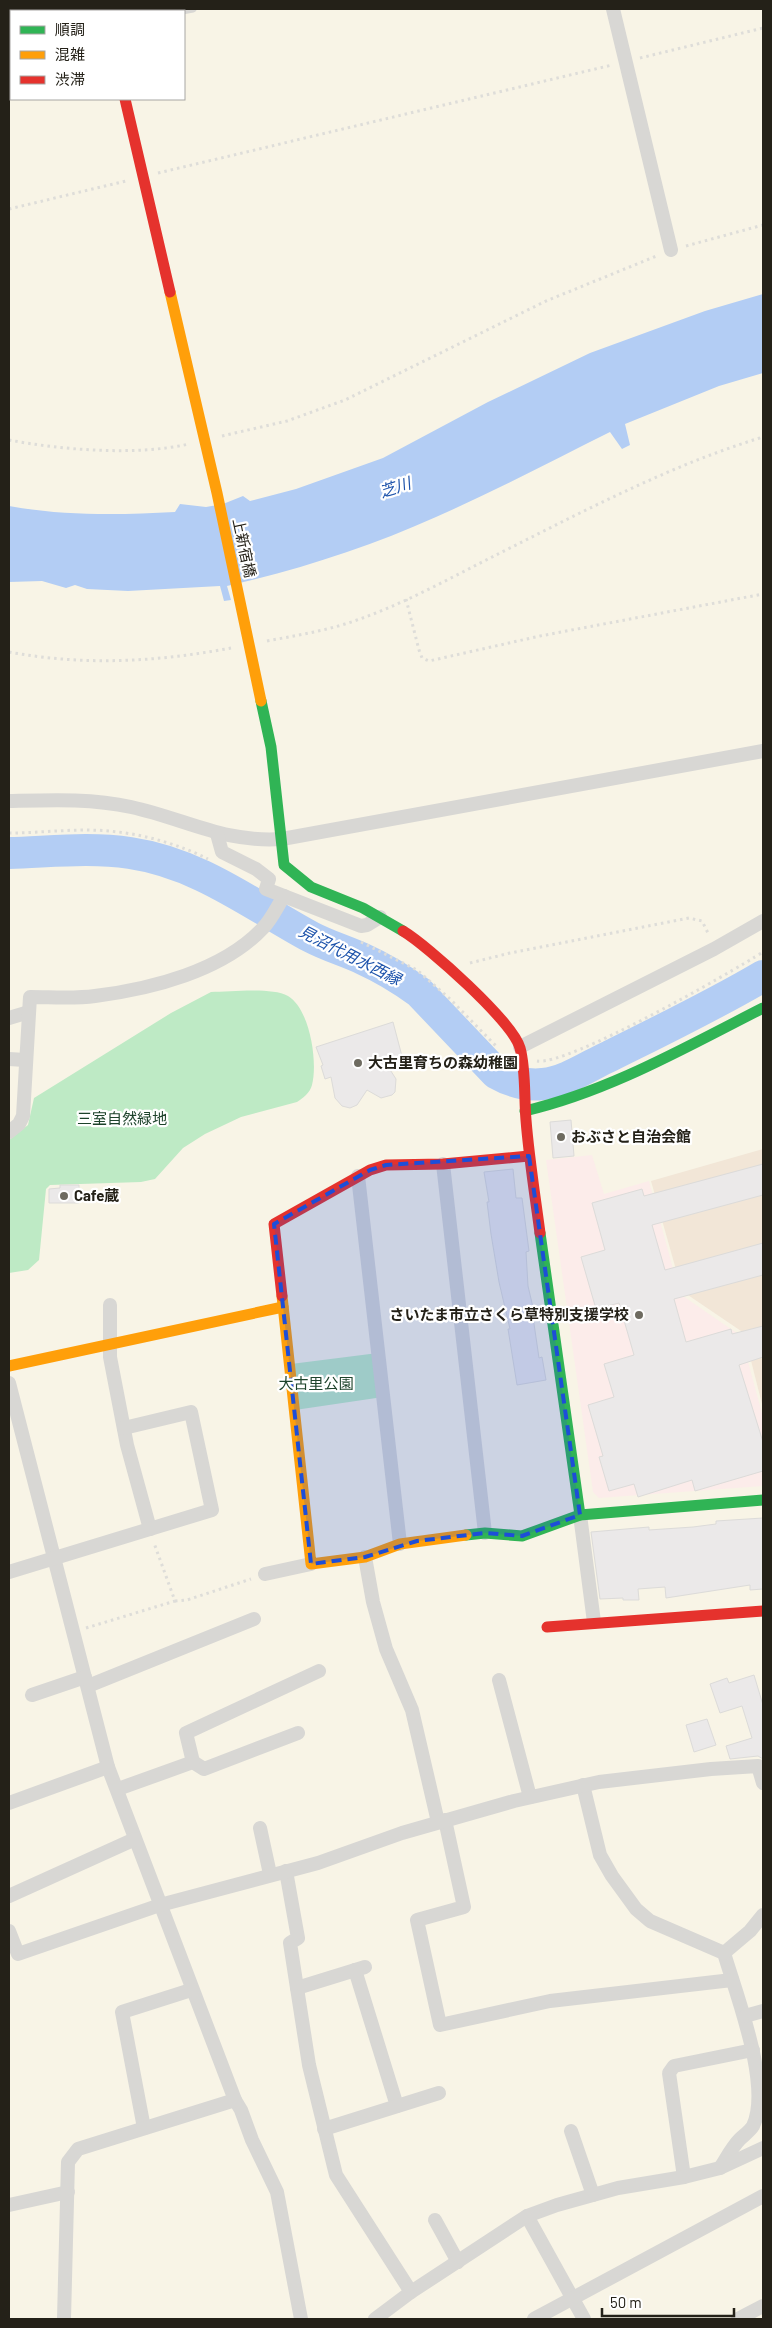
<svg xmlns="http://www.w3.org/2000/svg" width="772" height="2328" font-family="Barlow,'Noto Sans JP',sans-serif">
  <rect width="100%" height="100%" fill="#f8f4e6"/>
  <polygon fill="#f2e6d7" points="763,1149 763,1408 744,1333 682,1291 651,1181"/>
  <polygon fill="#fcecea" points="592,1155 604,1194 649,1181 680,1294 741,1336 763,1417 763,1486 599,1498 593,1492 546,1160"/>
  <g fill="#beeac5">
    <path d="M211 992C231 992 271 987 288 996 310 1009 318 1062 312 1085 310 1093 303 1098 297 1102L241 1117 205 1134 183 1148 155 1179 141 1182 50 1185 46 1189 39 1260 28 1270 9 1273V1140L28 1125 34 1098 171 1013Z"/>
    <polygon points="378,1353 383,1397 295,1410 291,1364"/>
  </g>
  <path fill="#b3cdf4" d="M763 294V373L719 386 625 424 630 445 622 449 610 432C552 461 495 491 436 517 369 547 298 570 227 586L231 600 224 601 220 586 128 591 87 589 75 585 66 588 42 581 9 582V506C64 516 119 515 175 512L180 504 206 507 223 504 243 496 250 501 296 489 383 458 488 402 590 353 705 311Z"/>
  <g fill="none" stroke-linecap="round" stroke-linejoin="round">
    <path stroke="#b3cdf4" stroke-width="32" d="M9 853C49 852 90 847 130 853 199 863 252 905 311 937 328 946 346 951 363 959 383 968 401 979 419 992L496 1073C510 1081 526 1086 543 1084 566 1082 590 1065 610 1056 662 1030 714 1005 763 976"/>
  </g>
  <g fill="#ebe9e9" stroke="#dcdbd9">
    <polygon points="393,1022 403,1060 387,1065 396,1079 395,1092 392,1095 381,1098 367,1090 357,1105 350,1108 342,1106 335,1098 331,1077 325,1079 321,1066 323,1065 316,1047"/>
    <polygon points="571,1120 574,1156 553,1158 550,1122"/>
    <polygon points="763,1164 763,1195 652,1225 665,1270 763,1243 763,1275 674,1299 686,1342 731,1329 732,1334 763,1326 763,1357 739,1365 763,1442 763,1471 695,1491 692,1480 638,1497 634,1484 609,1491 599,1457 603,1456 588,1405 614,1397 604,1364 634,1355 619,1303 596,1309 581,1257 605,1250 592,1203 642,1189 644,1196"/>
    <polygon points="513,1169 516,1198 522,1198 529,1251 526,1252 528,1286 535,1316 533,1317 539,1358 542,1357 546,1380 517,1385 508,1329 510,1329 499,1282 491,1234 487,1202 489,1202 484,1172"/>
    <polygon points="60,1185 79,1185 79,1203 49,1203 49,1189 60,1188"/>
    <polygon points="763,1518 763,1589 750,1590 750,1585 666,1598 665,1587 638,1589 639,1600 623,1600 623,1598 600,1599 591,1532 649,1527 649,1530 693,1527 716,1524 716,1521"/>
    <polygon points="754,1675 763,1705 763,1759 758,1756 730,1759 726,1746 752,1738 742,1706 720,1713 710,1684 727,1678 729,1683"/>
    <polygon points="707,1719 716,1745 694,1752 686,1725"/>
  </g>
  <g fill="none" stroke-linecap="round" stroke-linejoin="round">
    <g stroke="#deddd9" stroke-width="3" stroke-dasharray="2.5 4" stroke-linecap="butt">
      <polyline points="640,58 763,28"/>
      <polyline points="158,173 612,65"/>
      <polyline points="9,209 126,181"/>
      <polyline points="686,246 763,225"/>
      <polyline points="222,436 287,421 345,400 546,301 659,255"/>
      <path d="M9 440C62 450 136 456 189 444"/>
      <polyline points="406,599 419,650 422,658 429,661 540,636 763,594"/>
      <path d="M267 641C293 636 319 632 345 624 399 607 450 578 500 553 586 510 671 465 763 437"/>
      <path d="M9 652C85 666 156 662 231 648"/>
      <path d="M9 833C42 833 76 828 109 831 143 834 178 844 208 859"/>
      <polyline points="361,942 417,970 450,999 498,1048"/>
      <polyline points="470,963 510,953 689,918 702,921 709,935"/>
      <path d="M537 1061C568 1066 730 973 763 952"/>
      <polyline points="175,1601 187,1600 251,1579"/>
      <polyline points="86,1628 175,1601 154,1543"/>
    </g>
    <g stroke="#d8d7d4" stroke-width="7">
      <polyline points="182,11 193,9"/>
      <polyline points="9,51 11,51"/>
    </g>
    <g stroke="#d8d7d4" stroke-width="14">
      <polyline points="103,9 104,11"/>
      <polyline points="613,9 671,250"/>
      <path d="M9 801C49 800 91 798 131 807 186 819 223 843 282 839L763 751"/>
      <polyline points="217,834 222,852 256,869 269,879 266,889 361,926 367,925 380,917"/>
      <polyline points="9,1018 29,1012"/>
      <polyline points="520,1047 714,949 763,921"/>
      <polyline points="9,1059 25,1060"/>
      <path d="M9 1132 19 1124 23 1116 30 997C51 997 74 999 95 996 151 989 223 971 263 928 271 920 277 907 284 896"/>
      <polyline points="443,1164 485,1533"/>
      <polyline points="358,1176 400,1544"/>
      <polyline points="110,1305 110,1357 127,1445 150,1529"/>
      <polyline points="9,1383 108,1767 235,2100 241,2110 252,2140 277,2192 301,2319"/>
      <polyline points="580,1515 594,1622"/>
      <polyline points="365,1557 373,1602 386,1649 412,1710 438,1822"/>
      <polyline points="9,1572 212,1510 191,1412 124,1428"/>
      <polyline points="265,1574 311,1564"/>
      <polyline points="499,1680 530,1797"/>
      <polyline points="88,1686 254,1619"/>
      <polyline points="32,1695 85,1677"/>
      <polyline points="193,1762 204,1769 298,1733"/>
      <path d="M583 1785 600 1855 612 1876 636 1909 650 1921 724 1953C736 1994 772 2086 753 2126 750 2131 744 2135 740 2139 732 2147 726 2159 720 2168"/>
      <polyline points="118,1789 193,1762 186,1733 319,1671"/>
      <polyline points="9,1803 108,1767"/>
      <polyline points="445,1820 464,1907 417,1920 440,2025 550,2001 732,1980"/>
      <polyline points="260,1828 270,1874"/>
      <polyline points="286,1871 298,1938 290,1943 309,2065 336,2175 411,2292"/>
      <polyline points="9,1896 135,1839"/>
      <polyline points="9,1931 18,1954 160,1905 318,1863 402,1833 514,1801 599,1782 711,1769 758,1766 763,1783"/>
      <polyline points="724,1953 750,1931 763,1915"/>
      <polyline points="355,1970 397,2106"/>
      <polyline points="297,1988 365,1967"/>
      <polyline points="745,2016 763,2011"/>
      <polyline points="144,2128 122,2012 191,1990"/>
      <polyline points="324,2129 439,2093"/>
      <polyline points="571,2131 593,2195"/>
      <polyline points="684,2177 669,2073 674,2066 753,2050"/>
      <polyline points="9,2205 68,2192"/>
      <polyline points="527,2216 584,2319"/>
      <polyline points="435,2220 458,2262"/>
      <polyline points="64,2319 68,2162 78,2149 235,2100"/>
      <polyline points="375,2319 411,2292 527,2216 557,2205 618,2188 684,2177 720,2168 763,2148"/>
      <polyline points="534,2319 763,2196"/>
      <polyline points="738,2319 763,2306"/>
    </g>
    <g stroke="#30b455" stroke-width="11">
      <polyline points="261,701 271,747 284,865 311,887 363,908 403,931"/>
      <path d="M525 1111C610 1091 686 1047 763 1008"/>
      <polyline points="540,1233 580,1515"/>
      <polyline points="466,1535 485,1533 522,1536 580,1515 763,1500"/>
    </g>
    <g stroke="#ff9f0a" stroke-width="11">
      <polyline points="170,292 217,493 261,701"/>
      <polyline points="282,1296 311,1564 365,1557 400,1544 466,1535"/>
      <polyline points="9,1366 283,1307"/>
    </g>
    <g stroke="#e5322d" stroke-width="11">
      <polyline points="125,99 170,292"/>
      <path d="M403 931C428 946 513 1022 520 1048 526 1070 524 1097 526 1120 529 1158 535 1195 540 1233"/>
      <polyline points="282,1296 274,1224 370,1170 386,1165 443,1164 529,1156"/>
      <polyline points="547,1627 763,1611"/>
    </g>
  </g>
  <path fill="#1d4ed8" fill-opacity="0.2" stroke="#1d4ed8" stroke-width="4" stroke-dasharray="10 6" stroke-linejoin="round" d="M529 1156 580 1515 522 1536 485 1533 417 1541 365 1557 311 1564 274 1224 370 1170 386 1165Z"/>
  <g fill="#6e6b60" stroke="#fff" stroke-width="2">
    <circle cx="358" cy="1063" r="5"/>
    <circle cx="561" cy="1137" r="5"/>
    <circle cx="64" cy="1196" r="5"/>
    <circle cx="639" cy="1315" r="5"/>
  </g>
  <g text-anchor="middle" stroke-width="4.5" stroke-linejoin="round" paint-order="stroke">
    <g font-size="15" fill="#242118" stroke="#fff">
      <text transform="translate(244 548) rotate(78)" y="5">上新宿橋</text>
    </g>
    <g font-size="15" font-weight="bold" fill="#242118" stroke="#fff" text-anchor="start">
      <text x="368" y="1068">大古里育ちの森幼稚園</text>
      <text x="571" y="1142">おぶさと自治会館</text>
      <text x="74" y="1201">Cafe蔵</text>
      <text x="629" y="1320" text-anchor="end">さいたま市立さくら草特別支援学校</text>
    </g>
    <g font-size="15" fill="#1d432b" stroke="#fff">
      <text x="122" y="1124">三室自然緑地</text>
      <text x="316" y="1389">大古里公園</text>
    </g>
    <g font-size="16" font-style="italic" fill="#1d53ab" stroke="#fff">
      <text transform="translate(395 487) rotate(-18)" y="6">芝川</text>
      <text transform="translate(350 955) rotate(27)" y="6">見沼代用水西縁</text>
    </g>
  </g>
  <rect width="772" height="2328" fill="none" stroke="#242118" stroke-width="20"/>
  <rect x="10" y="10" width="175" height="90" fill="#ffffff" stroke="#a7a6a3"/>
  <rect x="20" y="26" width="25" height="8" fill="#30b455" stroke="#a7a6a3"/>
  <text x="55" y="35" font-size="15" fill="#242118">順調</text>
  <rect x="20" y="51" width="25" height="8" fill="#ff9f0a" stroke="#a7a6a3"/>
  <text x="55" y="60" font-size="15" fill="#242118">混雑</text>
  <rect x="20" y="76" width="25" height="8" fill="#e5322d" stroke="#a7a6a3"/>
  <text x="55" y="85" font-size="15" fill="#242118">渋滞</text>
  <path d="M602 2308v8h132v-8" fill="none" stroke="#242118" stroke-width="2.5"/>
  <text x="610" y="2308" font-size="15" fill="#242118" stroke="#ffffff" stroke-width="4" paint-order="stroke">50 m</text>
</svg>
